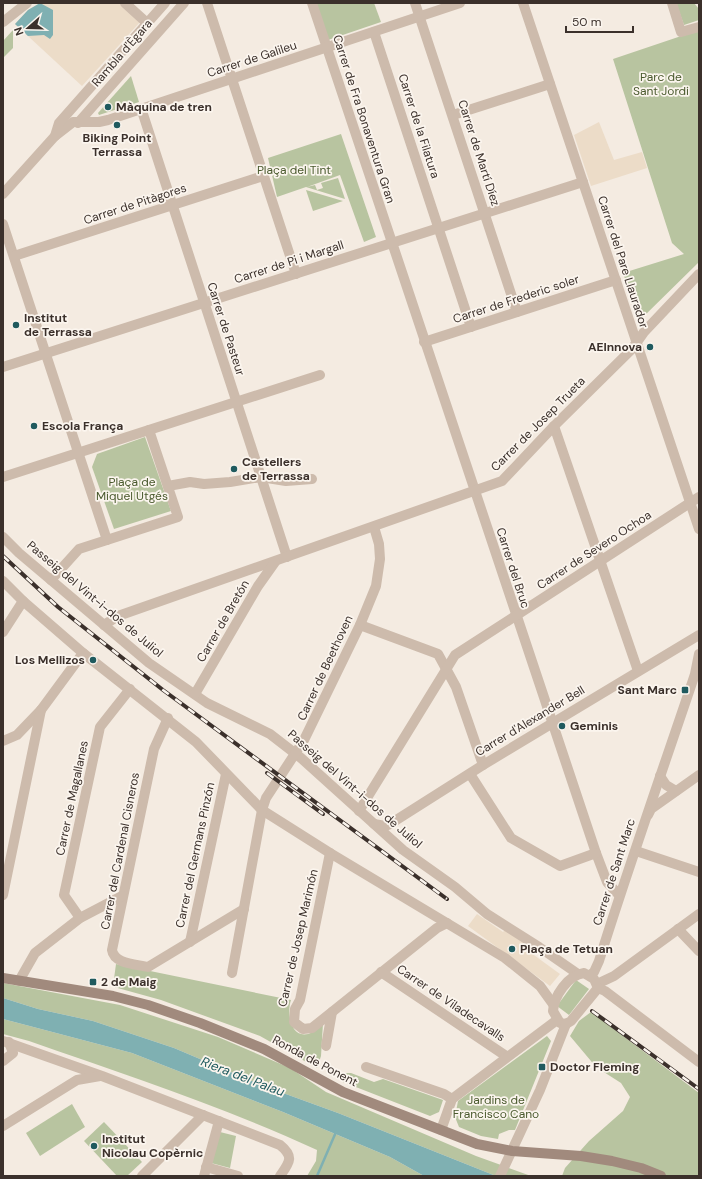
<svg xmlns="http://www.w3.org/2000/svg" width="702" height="1179" font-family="'DM Sans',sans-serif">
  <rect width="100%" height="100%" fill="#f4ebe1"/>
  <g fill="#b8c4a0">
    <polygon points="316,3 374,3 381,22 328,40"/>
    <polygon points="676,3 694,3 699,9 699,20 684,25"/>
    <polygon points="13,30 13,48 3,58 3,41"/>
    <polygon points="699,30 699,262 641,319 638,317 623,273 684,254 672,243 613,59"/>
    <polygon points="131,76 139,102 99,115 98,113"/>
    <polygon points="341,134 376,237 364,242 340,175 307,187 315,185 317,190 323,188 321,183 338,178 345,199 306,187 277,197 268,158"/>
    <polygon points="306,190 343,201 313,211"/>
    <polygon points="145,437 171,511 114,529 92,467 97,454"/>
    <path d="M116 964 291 1000C286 1015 292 1043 313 1032 317 1030 320 1026 323 1023L321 1056 317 1068 260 1036 161 1000 114 987 113 986Z"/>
    <polygon points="576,980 589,989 569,1015 557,1006"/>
    <polygon points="3,983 120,1005 218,1037 290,1068 326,1092 476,1156 531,1176 496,1176 338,1113 261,1085 174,1048 93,1021 38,1009 3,998"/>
    <polygon points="591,1012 699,1093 699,1176 562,1176 565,1168 589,1141 623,1111 630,1097 621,1083 596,1067 570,1036 579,1021"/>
    <path d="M3 1019 132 1053 283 1112 390 1157 424 1176H307L316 1161 317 1150C224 1107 126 1075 29 1041L3 1034Z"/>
    <polygon points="547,1036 551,1041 515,1130 509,1130 499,1134 498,1139 481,1136 459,1127 455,1117 458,1101"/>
    <polygon points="343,1073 351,1073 374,1082 383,1079 443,1100 439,1112 430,1116 343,1082 345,1077 340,1074"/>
    <polygon points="72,1104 85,1127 40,1156 26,1133"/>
    <polygon points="104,1122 142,1162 127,1176 117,1176 84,1141"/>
    <polygon points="220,1132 236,1136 230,1168 211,1163"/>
  </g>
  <g fill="#ecdcc8">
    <polygon points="40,3 119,3 140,22 82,86 15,24 28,10"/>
    <polygon points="599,122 614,160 642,152 647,168 591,186 574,135"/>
    <polygon points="477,914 503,932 505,930 530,945 527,950 560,974 550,986 468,926"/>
  </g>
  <g fill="#7fb0b2">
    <polygon points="40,3 53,10 53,35 50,39 44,35 28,36 15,24 28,10"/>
    <polygon points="3,998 38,1009 93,1021 174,1048 261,1085 338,1113 496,1176 424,1176 390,1157 283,1112 132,1053 3,1019"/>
  </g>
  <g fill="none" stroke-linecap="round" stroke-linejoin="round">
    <polyline stroke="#7fb0b2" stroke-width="2.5" points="317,1176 336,1132"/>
    <g stroke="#cdbbac" stroke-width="10">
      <polyline points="125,3 147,23"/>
      <polyline points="207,3 296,274"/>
      <polyline points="312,3 596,853 607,882 619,895"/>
      <polyline points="415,3 517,312"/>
      <polyline points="523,3 699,529"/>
      <polyline points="672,3 681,32 699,27"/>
      <polyline points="3,22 27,3"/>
      <polyline points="374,32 471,327"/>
      <polyline points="141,108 287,557"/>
      <polyline points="453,115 550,84"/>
      <polyline points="78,123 184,3"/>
      <polyline points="55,136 73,122 99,122 108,120 460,3"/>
      <polyline points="3,194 55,136 59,123 165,3"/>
      <polyline points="3,224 107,540"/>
      <polyline points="14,256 263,176"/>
      <polyline points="424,342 616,280"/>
      <polyline points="3,367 583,182"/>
      <polyline points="554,426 638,671"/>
      <polyline points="3,477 320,375"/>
      <polyline points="168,486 190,482 204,484 230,482 261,477 286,481 312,479"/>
      <polyline points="3,537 19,553 149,663 207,703 270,734 301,758 403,850 455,887 487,914 539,947 578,974"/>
      <polyline points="51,580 79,549 178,517 149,430"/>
      <polyline points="3,581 23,601 83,653 196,742 262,810 330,853 505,958 540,986 553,1004"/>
      <polyline points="104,625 118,616 502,481 554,426 632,349 644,332 699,274"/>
      <polyline points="360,625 438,654 456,687 483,765"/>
      <polyline points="3,632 23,601"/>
      <polyline points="195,694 258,586 275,562"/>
      <path d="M168 718 154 749 112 950C114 964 136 964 148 967L244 909"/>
      <polyline points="3,741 17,735 41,710 83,653"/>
      <polyline points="470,774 511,838 560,866 596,853"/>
      <polyline points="660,776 666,785 676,791"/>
      <polyline points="359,811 455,655 699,497"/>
      <polyline points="648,815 651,809 699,775"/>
      <polyline points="374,824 385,826 390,824 483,765 699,635"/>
      <polyline points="636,851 699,872"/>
      <polyline points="330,853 300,1000 295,1009 294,1022 303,1029 312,1028 437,928 447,923"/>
      <polyline points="3,895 41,710"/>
      <polyline points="80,918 64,895 100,727 130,689"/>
      <polyline points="678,929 699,951"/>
      <polyline points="190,942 226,774"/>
      <polyline points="381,972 506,1056"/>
      <polyline points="232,973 262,810 266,798 304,740 360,625 376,586 380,559 379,544 374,527"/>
      <path d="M584 973 594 979 598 988 571 1021 566 1024 560 1023 553 1011C554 996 568 975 584 973Z"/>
      <path d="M590 975 594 972 599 961C629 865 663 769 695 674L699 654"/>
      <polyline points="19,981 35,953 80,918 122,896"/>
      <polyline points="597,984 614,976 699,914"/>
      <polyline points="598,988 605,991 699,1062"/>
      <path d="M3 1041 102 1076 280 1145C295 1157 289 1163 280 1176"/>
      <polyline points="326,1046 332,1012"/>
      <polyline points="3,1061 13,1053 9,1042"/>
      <polyline points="366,1067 444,1094 452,1099"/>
      <polyline points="3,1126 77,1080 100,1076"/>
      <polyline points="441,1130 452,1099 557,1020"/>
      <polyline points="206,1167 238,1176"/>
      <polyline points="142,1176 203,1115"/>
      <polyline points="204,1176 219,1121"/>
      <polyline points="500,1176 540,1090 566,1024"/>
    </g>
    <polyline stroke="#a18a7d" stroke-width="10" points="3,978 113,996 148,1005 200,1023 264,1049 343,1092 477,1144 512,1151 581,1156 612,1161 641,1168 661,1176"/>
    <defs>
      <g id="rail">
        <polyline points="3,556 58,607 163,690 447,899"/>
        <polyline points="267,773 323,814"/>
        <polyline points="592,1011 699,1089"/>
      </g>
    </defs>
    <use href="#rail" stroke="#3b302b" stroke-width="4"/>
    <use href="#rail" stroke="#fbf5ee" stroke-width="2.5" stroke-dasharray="8" stroke-linecap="butt"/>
  </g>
  <g fill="#1f5a5e" stroke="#fbf5ee" stroke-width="1.5">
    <circle cx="108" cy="107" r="4"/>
    <circle cx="117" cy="125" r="4"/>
    <circle cx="16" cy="325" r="4"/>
    <circle cx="650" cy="347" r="4"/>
    <circle cx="34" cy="426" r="4"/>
    <circle cx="234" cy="469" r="4"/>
    <circle cx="93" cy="660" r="4"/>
    <rect x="681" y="686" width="8" height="8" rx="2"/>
    <circle cx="562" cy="726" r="4"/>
    <circle cx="512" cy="949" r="4"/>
    <rect x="89" y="978" width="8" height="8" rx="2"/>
    <rect x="538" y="1063" width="8" height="8" rx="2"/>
    <circle cx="94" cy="1146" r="4"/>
  </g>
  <g text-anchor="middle" stroke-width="3.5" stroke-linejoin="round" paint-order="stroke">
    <g font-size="12" fill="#3b302b" stroke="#fbf5ee">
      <text transform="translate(122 53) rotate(-49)" y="4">Rambla d'Ègara</text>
      <text transform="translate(252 59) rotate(-18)" y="4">Carrer de Galileu</text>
      <text transform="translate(364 119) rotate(72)" y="4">Carrer de Fra Bonaventura Gran</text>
      <text transform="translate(419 126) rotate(72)" y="4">Carrer de la Filatura</text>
      <text transform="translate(479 153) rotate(72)" y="4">Carrer de Martí Díez</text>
      <text transform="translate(135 204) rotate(-18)" y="4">Carrer de Pitàgores</text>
      <text transform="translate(289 262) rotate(-18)" y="4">Carrer de Pi i Margall</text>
      <text transform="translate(623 262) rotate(72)" y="4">Carrer del Pare Llaurador</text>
      <text transform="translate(516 299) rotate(-18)" y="4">Carrer de Frederic soler</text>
      <text transform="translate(226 329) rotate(72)" y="4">Carrer de Pasteur</text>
      <text transform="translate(538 424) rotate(-45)" y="4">Carrer de Josep Trueta</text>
      <text transform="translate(594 550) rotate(-33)" y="4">Carrer de Severo Ochoa</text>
      <text transform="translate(513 568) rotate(72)" y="4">Carrer del Bruc</text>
      <text transform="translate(95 599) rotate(40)" y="4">Passeig del Vint-i-dos de Juliol</text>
      <text transform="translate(223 621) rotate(-60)" y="4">Carrer de Bretón</text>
      <text transform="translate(325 668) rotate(-65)" y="4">Carrer de Beethoven</text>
      <text transform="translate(530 721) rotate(-31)" y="4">Carrer d'Alexander Bell</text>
      <text transform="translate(355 789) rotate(41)" y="4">Passeig del Vint-i-dos de Juliol</text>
      <text transform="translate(72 798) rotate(-78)" y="4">Carrer de Magallanes</text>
      <text transform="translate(120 851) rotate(-79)" y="4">Carrer del Cardenal Cisneros</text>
      <text transform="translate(195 855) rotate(-78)" y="4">Carrer del Germans Pinzón</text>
      <text transform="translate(614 872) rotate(-72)" y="4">Carrer de Sant Marc</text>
      <text transform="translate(298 938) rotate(-77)" y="4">Carrer de Josep Marimón</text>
      <text transform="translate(451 1003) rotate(34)" y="4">Carrer de Viladecavalls</text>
      <text transform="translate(315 1061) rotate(28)" y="4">Ronda de Ponent</text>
    </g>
    <g font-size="12" fill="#4a5a2e" stroke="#fbf5ee">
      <text x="661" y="81">Parc de<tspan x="661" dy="14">Sant Jordi</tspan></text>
      <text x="294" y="174">Plaça del Tint</text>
      <text x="132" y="486">Plaça de<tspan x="132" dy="14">Miquel Utgés</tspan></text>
      <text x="496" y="1104">Jardins de<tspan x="496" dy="14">Francisco Cano</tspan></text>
    </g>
    <g font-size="12" font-weight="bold" fill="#3b302b" stroke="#fbf5ee" text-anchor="start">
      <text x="116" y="111">Màquina de tren</text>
      <text x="117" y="142" text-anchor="middle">Biking Point<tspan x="117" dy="14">Terrassa</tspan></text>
      <text x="24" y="322">Institut<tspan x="24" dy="14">de Terrassa</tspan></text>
      <text x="642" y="351" text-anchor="end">AEInnova</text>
      <text x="42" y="430">Escola França</text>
      <text x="242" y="466">Castellers<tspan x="242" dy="14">de Terrassa</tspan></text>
      <text x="85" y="664" text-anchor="end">Los Mellizos</text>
      <text x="677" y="694" text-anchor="end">Sant Marc</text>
      <text x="570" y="730">Geminis</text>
      <text x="520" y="953">Plaça de Tetuan</text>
      <text x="101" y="986">2 de Maig</text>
      <text x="550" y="1071">Doctor Fleming</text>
      <text x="102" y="1143">Institut<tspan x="102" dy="14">Nicolau Copèrnic</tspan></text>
    </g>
    <g font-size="13" font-style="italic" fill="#1f5a5e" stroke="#fbf5ee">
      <text transform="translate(243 1076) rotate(21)" y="5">Riera del Palau</text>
    </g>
  </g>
  <rect width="702" height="1179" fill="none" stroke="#3b302b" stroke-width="8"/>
  <g transform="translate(28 28) rotate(250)" stroke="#fbf5ee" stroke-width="3" paint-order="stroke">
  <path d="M0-3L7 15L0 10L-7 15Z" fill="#3b302b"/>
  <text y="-6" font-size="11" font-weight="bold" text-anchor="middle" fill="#3b302b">N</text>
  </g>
  <path d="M566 26v6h67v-6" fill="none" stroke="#3b302b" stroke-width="2"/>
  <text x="572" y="26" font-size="12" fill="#3b302b" stroke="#fbf5ee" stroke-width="3" paint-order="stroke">50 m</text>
</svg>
